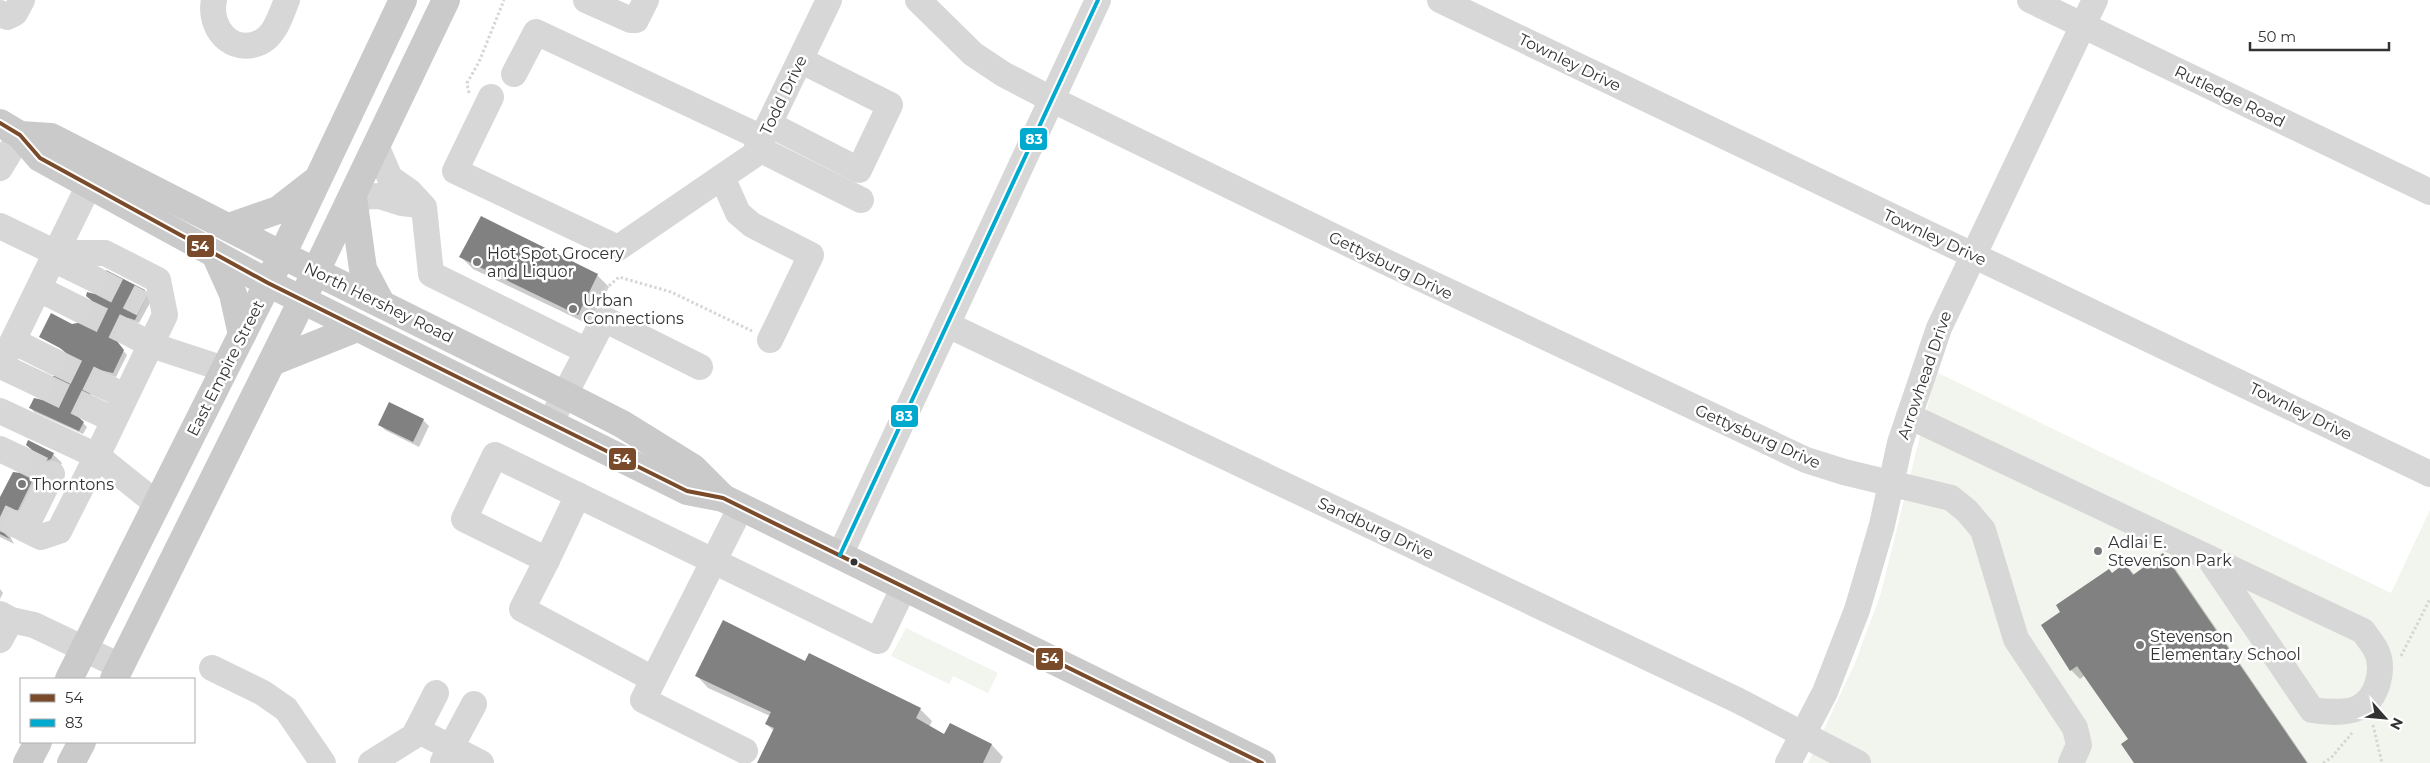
<svg xmlns="http://www.w3.org/2000/svg" width="2430" height="763" font-family="Montserrat,sans-serif">
  <rect width="100%" height="100%" fill="#fff"/>
  <g fill="#f1f5ed">
    <polygon points="1936,372 2391,593 2430,510 2430,763 1808,763 1855,663 1881,593"/>
    <polygon points="906,628 998,673 988,693 953,676 949,684 891,656"/>
  </g>
  <g fill="#0003">
    <polygon points="481,218 597,275 609,287 590,325 473,269 461,257"/>
    <polygon points="144,291 148,295 150,303 139,323 133,321 119,330 117,338 119,346 127,355 116,377 105,373 92,382 90,391 93,398 81,407 79,414 82,422 87,427 83,434 34,412 31,408 51,398 55,392 69,361 65,351 41,337 72,325 88,322 94,316 95,295"/>
    <polygon points="423,420 429,426 419,447 385,430 379,424"/>
    <polygon points="53,454 62,463 10,536 14,544 0,537 0,500 21,474"/>
    <polygon points="2163,555 2172,564 2308,763 2136,763 2130,739 2085,675 2080,679 2071,670 2043,625 2125,565 2135,575"/>
    <polygon points="0,589 3,593 0,599"/>
    <polygon points="805,663 920,709 932,721 929,727 945,735 950,724 992,745 1003,757 1000,763 758,763 774,731 766,724 770,716 708,688 697,676"/>
  </g>
  <g fill="#818181">
    <polygon points="481,216 598,274 578,315 459,257"/>
    <polygon points="106,270 145,290 146,298 135,320 128,318 122,320 116,326 114,334 116,340 124,350 113,373 100,370 94,372 89,378 87,387 90,394 82,397 77,403 76,410 78,417 84,422 79,431 29,408 34,398 43,400 50,397 54,392 56,383 53,376 62,373 67,367 68,361 66,353 60,348 39,337 51,313 72,324 88,321 93,315 94,308 91,300 86,296 87,292 95,294 102,292 107,286 109,278"/>
    <polygon points="389,402 424,419 413,442 378,425"/>
    <polygon points="28,440 54,453 51,459 43,462 39,467 18,510 9,512 4,518 2,526 5,534 10,539 0,534 0,497 13,472 21,473 28,470 32,465 34,456 31,449 26,445"/>
    <polygon points="2163,553 2307,763 2134,763 2121,744 2128,739 2077,666 2070,671 2041,625 2060,612 2056,605 2109,569 2112,573 2125,563 2133,575"/>
    <polygon points="723,620 805,661 809,653 921,708 916,718 944,734 950,723 992,744 983,763 757,763 774,728 765,724 771,712 695,676"/>
  </g>
  <g fill="none" stroke-linecap="round" stroke-linejoin="round">
    <g stroke="#d6d6d6" stroke-width="26" stroke-dasharray="26 13" stroke-linecap="butt">
      <polyline points="94,279 143,304"/>
      <polyline points="79,309 129,333"/>
      <polyline points="53,361 102,385"/>
      <polyline points="41,385 91,409"/>
      <polyline points="19,458 45,471"/>
      <polyline points="0,517 17,525"/>
    </g>
    <g stroke="#d6d6d6" stroke-width="3" stroke-dasharray="2.5 2.5" stroke-linecap="butt">
      <polyline points="469,93 467,83 479,62 504,0"/>
      <polyline points="594,299 619,277 671,292 752,331"/>
      <polyline points="2401,656 2430,599"/>
      <polyline points="2373,725 2382,763"/>
      <polyline points="2323,763 2331,758 2352,733"/>
    </g>
    <g stroke="#d7d7d7" stroke-width="26">
      <path d="M214 0C208 28 232 56 261 42 276 34 281 14 287 0"/>
      <polyline points="586,0 631,20 636,20 646,0"/>
      <polyline points="918,0 973,54 1003,74 1053,100 1384,261 1806,460 1844,472 1951,498 1967,511 1983,530 2016,639 2075,728 2079,745 2071,763"/>
      <polyline points="1440,0 2430,474"/>
      <polyline points="2030,0 2430,192"/>
      <polyline points="0,13 7,17 15,13 22,0"/>
      <polyline points="514,74 536,32 762,138"/>
      <polyline points="491,97 455,171 618,248 754,155 829,0"/>
      <polyline points="769,124 859,170 890,105 800,60"/>
      <polyline points="377,148 390,178 410,192 424,207 431,274 587,351"/>
      <polyline points="757,148 861,200"/>
      <polyline points="0,168 20,135"/>
      <polyline points="722,177 738,213 752,225 811,255 770,340"/>
      <polyline points="353,197 380,196 402,203 419,205"/>
      <polyline points="0,226 56,253 105,253 158,280 165,315 97,456 0,411"/>
      <polyline points="53,259 94,279"/>
      <polyline points="39,289 79,309"/>
      <polyline points="948,325 1737,700 1858,763"/>
      <polyline points="129,333 151,345 224,369"/>
      <polyline points="13,341 53,361"/>
      <polyline points="1,366 41,385"/>
      <polyline points="0,367 89,185"/>
      <polyline points="102,385 125,396"/>
      <polyline points="91,409 114,420"/>
      <path d="M1909 416 2363 631C2367 637 2373 644 2376 650 2385 668 2378 699 2358 708 2344 714 2326 712 2312 710L2209 558"/>
      <polyline points="550,423 604,319 700,367"/>
      <polyline points="0,449 19,458"/>
      <polyline points="741,507 643,700 745,751"/>
      <polyline points="17,525 41,537 59,531 97,456 157,504"/>
      <polyline points="25,529 52,474"/>
      <polyline points="840,555 1098,0"/>
      <polyline points="547,560 578,495"/>
      <polyline points="0,614 11,620 34,625 120,666"/>
      <polyline points="0,640 11,620"/>
      <polyline points="212,668 263,693 286,709 323,763"/>
      <polyline points="653,679 522,609 547,560 464,519 495,455 878,641 904,587"/>
      <polyline points="417,730 481,763"/>
      <polyline points="443,762 474,704"/>
      <polyline points="371,763 414,736 436,693"/>
      <polyline points="1788,763 1825,692 1857,610 1882,525 1900,443 1939,328 2095,0"/>
    </g>
    <g stroke="#cacaca" stroke-width="28">
      <polyline points="0,123 20,135 40,158 268,283 687,491 723,498 1262,763"/>
      <polyline points="20,135 51,137 282,255 579,402 622,424 693,468 723,498"/>
      <polyline points="353,197 363,269 381,303"/>
      <polyline points="229,227 278,210 314,182"/>
      <polyline points="215,254 233,294 242,335"/>
      <polyline points="272,362 357,328"/>
      <polyline points="69,679 282,255 403,0"/>
      <polyline points="114,679 293,319 446,0"/>
      <polyline points="27,763 38,742"/>
      <polyline points="71,763 82,742"/>
    </g>
    <defs>
      <polyline id="bus-1" points="0,123 20,135 40,158 268,283 687,491 723,498 1262,763"/>
      <polyline id="bus-2" points="840,555 1098,0"/>
    </defs>
    <use href="#bus-1" stroke="#fff" stroke-width="8"/>
    <use href="#bus-2" stroke="#fff" stroke-width="8"/>
    <use href="#bus-1" stroke="#7a4b2a" stroke-width="4"/>
    <use href="#bus-2" stroke="#00a9ce" stroke-width="4"/>
  </g>
  <g fill="#7a7a7a" stroke="#fff" stroke-width="2">
    <circle cx="477" cy="262" r="5"/>
    <circle cx="573" cy="309" r="5"/>
    <circle cx="22" cy="484" r="5"/>
    <circle cx="2098" cy="551" r="5"/>
    <circle cx="2140" cy="645" r="5"/>
  </g>
  <circle fill="#333" stroke="#fff" stroke-width="2" cx="854" cy="562" r="4.5"/>
  <g text-anchor="middle" stroke-width="5" stroke-linejoin="round" paint-order="stroke">
    <g font-size="16" fill="#333" stroke="#fff">
      <text transform="translate(1570 62) rotate(26)" y="6">Townley Drive</text>
      <text transform="translate(783 95) rotate(-64)" y="6">Todd Drive</text>
      <text transform="translate(2230 96) rotate(26)" y="6">Rutledge Road</text>
      <text transform="translate(1935 237) rotate(25)" y="6">Townley Drive</text>
      <text transform="translate(1391 265) rotate(26)" y="6">Gettysburg Drive</text>
      <text transform="translate(379 302) rotate(26)" y="6">North Hershey Road</text>
      <text transform="translate(225 368) rotate(-63)" y="6">East Empire Street</text>
      <text transform="translate(1924 375) rotate(-71)" y="6">Arrowhead Drive</text>
      <text transform="translate(2301 411) rotate(26)" y="6">Townley Drive</text>
      <text transform="translate(1758 436) rotate(24)" y="6">Gettysburg Drive</text>
      <text transform="translate(1376 528) rotate(25)" y="6">Sandburg Drive</text>
    </g>
    <g font-size="16" fill="#333" stroke="#fff" text-anchor="start">
      <text x="487" y="259">Hot Spot Grocery<tspan x="487" dy="18">and Liquor</tspan></text>
      <text x="583" y="306">Urban<tspan x="583" dy="18">Connections</tspan></text>
      <text x="32" y="490">Thorntons</text>
      <text x="2108" y="548">Adlai E.<tspan x="2108" dy="18">Stevenson Park</tspan></text>
      <text x="2150" y="642">Stevenson<tspan x="2150" dy="18">Elementary School</tspan></text>
    </g>
  </g>
  <g stroke="#fff" stroke-width="2">
    <rect x="1019" y="127" width="29" height="24" rx="5" fill="#00a9ce"/>
    <rect x="186" y="234" width="29" height="24" rx="5" fill="#7a4b2a"/>
    <rect x="890" y="404" width="29" height="24" rx="5" fill="#00a9ce"/>
    <rect x="608" y="447" width="29" height="24" rx="5" fill="#7a4b2a"/>
    <rect x="1035" y="647" width="29" height="24" rx="5" fill="#7a4b2a"/>
  </g>
  <g font-size="14" text-anchor="middle" font-weight="bold" fill="#fff">
    <text x="1034" y="144">83</text>
    <text x="200" y="251">54</text>
    <text x="904" y="421">83</text>
    <text x="622" y="464">54</text>
    <text x="1050" y="663">54</text>
  </g>
  <rect x="20" y="678" width="175" height="65" fill="#ffffff" stroke="#adadad"/>
  <rect x="30" y="694" width="25" height="8" fill="#7a4b2a" stroke="#adadad"/>
  <text x="65" y="703" font-size="15" fill="#333333">54</text>
  <rect x="30" y="719" width="25" height="8" fill="#00a9ce" stroke="#adadad"/>
  <text x="65" y="728" font-size="15" fill="#333333">83</text>
  <g transform="translate(2385 718) rotate(117)" stroke="#ffffff" stroke-width="4" paint-order="stroke">
  <path d="M0-4L9 19L0 12L-9 19Z" fill="#333333"/>
  <text y="-8" font-size="14" font-weight="bold" text-anchor="middle" fill="#333333">N</text>
  </g>
  <path d="M2250 42v8h139v-8" fill="none" stroke="#333333" stroke-width="2.5"/>
  <text x="2258" y="42" font-size="15" fill="#333333" stroke="#ffffff" stroke-width="4" paint-order="stroke">50 m</text>
</svg>
